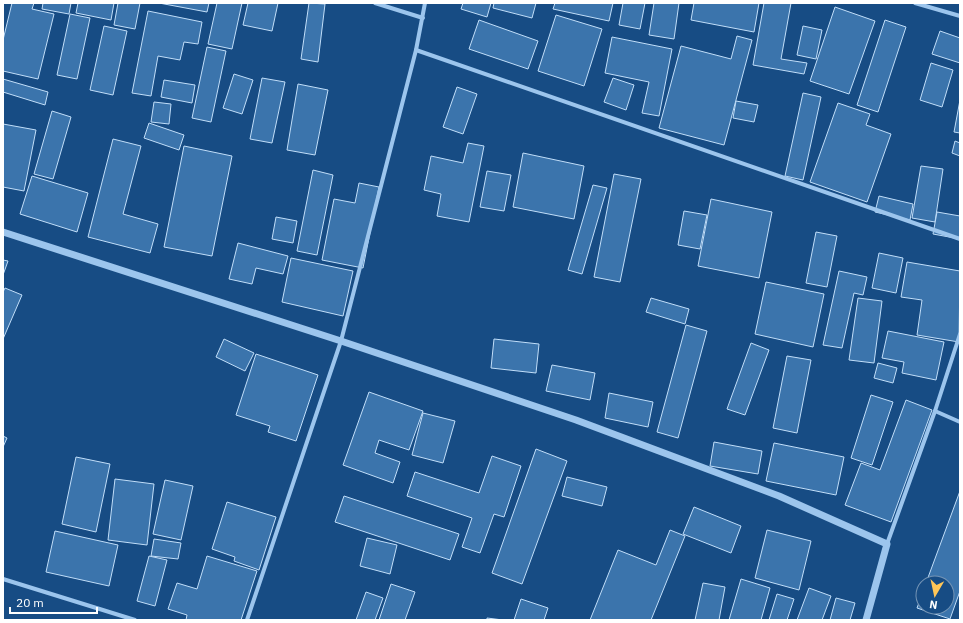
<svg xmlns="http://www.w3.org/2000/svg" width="963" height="623" font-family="'IBM Plex Sans',sans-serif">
  <rect width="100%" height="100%" fill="#174c84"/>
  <g fill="#3b74ac" stroke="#c1def9">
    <polygon points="12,3 34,3 32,9 54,14 38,79 3,71 3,40"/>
    <polygon points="43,3 71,3 69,14 42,9"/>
    <polygon points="78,3 114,3 111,20 76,13"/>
    <polygon points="118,3 140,3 135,29 114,25"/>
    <polygon points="159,3 209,3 207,12"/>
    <polygon points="217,3 242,3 232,49 208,44"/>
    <polygon points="248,3 278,3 272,31 243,25"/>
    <polygon points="309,3 325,4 318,62 301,59"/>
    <polygon points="463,3 491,3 487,17 461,9"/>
    <polygon points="494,3 536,3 532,18 493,8"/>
    <polygon points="555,3 613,3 609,21 553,9"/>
    <polygon points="623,3 645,3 640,29 619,25"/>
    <polygon points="654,3 679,3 674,39 649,35"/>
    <polygon points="694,3 759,3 754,32 691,20"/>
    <polygon points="764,3 791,3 781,59 807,63 804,74 753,65"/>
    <polygon points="835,7 875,21 849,94 810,81"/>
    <polygon points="148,11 202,22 198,44 184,42 180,60 158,56 151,96 132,93"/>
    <polygon points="70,14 90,18 77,79 57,75"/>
    <polygon points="556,15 602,29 584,86 538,71"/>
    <polygon points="479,20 538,41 528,69 469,49"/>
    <polygon points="885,20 906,27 878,112 857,105"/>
    <polygon points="104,26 127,31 113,95 90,90"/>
    <polygon points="803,26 822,30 816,59 797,55"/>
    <polygon points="940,31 960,38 960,63 932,54"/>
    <polygon points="737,36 752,40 724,145 659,128 681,46 731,59"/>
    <polygon points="612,37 672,49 659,116 642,113 649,82 605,73"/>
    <polygon points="207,47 226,51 211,122 192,118"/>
    <polygon points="931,63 953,70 942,107 920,100"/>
    <polygon points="234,74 253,80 242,114 223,108"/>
    <polygon points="262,78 285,82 272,143 250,139"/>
    <polygon points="613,78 634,85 626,110 604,102"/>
    <polygon points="3,79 48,92 45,105 3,92"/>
    <polygon points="164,80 195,85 192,103 161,97"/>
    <polygon points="298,84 328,90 315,155 287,150"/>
    <polygon points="457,87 477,94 463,134 443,127"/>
    <polygon points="803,93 821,97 803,180 785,176"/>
    <polygon points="960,100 960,133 954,132"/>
    <polygon points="736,101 758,105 754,122 733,118"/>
    <polygon points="154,102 171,104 169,124 151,122"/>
    <polygon points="838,103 870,114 866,125 891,134 867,202 810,182"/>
    <polygon points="52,111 71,117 53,179 34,174"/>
    <polygon points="149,123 184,135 179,150 144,138"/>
    <polygon points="3,124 36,130 24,191 3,187"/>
    <polygon points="113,139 141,146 123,214 158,224 150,253 88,237"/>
    <polygon points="955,141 960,143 960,156 952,153"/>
    <polygon points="468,143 484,146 469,222 437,216 441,194 424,190 431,156 463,163"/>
    <polygon points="184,146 232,156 212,256 164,247"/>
    <polygon points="523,153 584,166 574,219 513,207"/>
    <polygon points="921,166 943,169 935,222 912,218"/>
    <polygon points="313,170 333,175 317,255 297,251"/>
    <polygon points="487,171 511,175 504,211 480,207"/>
    <polygon points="614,174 641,179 620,282 594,277"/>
    <polygon points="32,176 88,193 77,232 20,214"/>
    <polygon points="359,183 379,187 363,268 322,260 334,199 355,203"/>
    <polygon points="593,185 607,188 582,274 568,270"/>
    <polygon points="879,196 913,204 910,220 875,212"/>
    <polygon points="711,199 772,212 759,278 698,266"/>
    <polygon points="684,211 707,215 700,249 678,245"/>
    <polygon points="937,212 960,216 960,239 933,234"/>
    <polygon points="276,217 297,221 293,243 272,239"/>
    <polygon points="816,232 837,236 827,287 806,283"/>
    <polygon points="238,243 288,256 283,274 256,268 252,284 229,279"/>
    <polygon points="879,253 903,258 896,293 872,288"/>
    <polygon points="291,258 353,271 343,316 282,302"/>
    <polygon points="3,260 8,261 3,275"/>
    <polygon points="907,262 960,271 959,342 917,335 922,300 901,297"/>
    <polygon points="839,271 867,277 863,295 854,293 842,348 823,345"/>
    <polygon points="766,282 824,294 813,347 755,334"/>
    <polygon points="5,288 22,295 3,339 3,292"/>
    <polygon points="651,298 689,309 685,324 646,312"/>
    <polygon points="858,298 882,301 874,363 849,360"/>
    <polygon points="686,325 707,331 678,438 657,432"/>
    <polygon points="888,331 944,342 936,380 902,373 904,362 882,358"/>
    <polygon points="224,339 254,353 245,371 216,357"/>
    <polygon points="494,339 539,344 536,373 491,368"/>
    <polygon points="751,343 769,350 745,415 727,409"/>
    <polygon points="256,354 318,375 296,441 268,432 270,426 236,415"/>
    <polygon points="787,356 811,360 797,433 773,428"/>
    <polygon points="878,363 897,368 893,383 874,378"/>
    <polygon points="552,365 595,373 590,400 546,391"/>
    <polygon points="369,392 423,411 409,450 379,440 375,453 400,462 393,483 343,465"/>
    <polygon points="609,393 653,402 648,427 605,418"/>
    <polygon points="871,395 893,402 872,465 851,458"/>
    <polygon points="906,400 932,410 891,522 845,505 861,463 880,470"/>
    <polygon points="423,413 455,421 443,463 412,455"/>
    <polygon points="3,436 7,438 3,447"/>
    <polygon points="714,442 762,451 758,474 710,466"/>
    <polygon points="774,443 844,457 836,495 766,481"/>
    <polygon points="536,449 567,461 522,584 492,573"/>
    <polygon points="492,456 521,466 504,517 494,514 480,553 462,547 472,518 407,496 415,472 479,493"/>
    <polygon points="76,457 110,464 96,532 62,524"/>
    <polygon points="567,477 607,487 602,506 562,496"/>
    <polygon points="115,479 154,484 147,545 108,540"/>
    <polygon points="165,480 193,486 181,540 153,534"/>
    <polygon points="960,491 960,591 950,619 917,608 923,592 923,607 947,607 947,583 926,583"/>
    <polygon points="344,496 459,534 450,560 335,522"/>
    <polygon points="227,502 276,517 259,570 234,561 235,557 212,549"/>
    <polygon points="694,507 741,526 731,553 683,534"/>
    <polygon points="670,530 685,536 651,620 590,620 618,550 656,565"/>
    <polygon points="767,530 811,541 799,590 755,578"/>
    <polygon points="55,531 118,545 109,586 46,572"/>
    <polygon points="367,538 397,545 390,574 360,566"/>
    <polygon points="154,539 181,543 178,559 151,556"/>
    <polygon points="149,556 167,560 155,606 137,601"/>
    <polygon points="207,556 257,571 241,620 186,620 187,615 168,609 177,583 197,589"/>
    <polygon points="741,579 770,588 761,620 729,620"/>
    <polygon points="703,583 725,587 719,620 695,620"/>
    <polygon points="391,584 415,592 405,620 379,620"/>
    <polygon points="809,588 831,596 822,620 797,620"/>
    <polygon points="366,592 383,598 375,620 356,620"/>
    <polygon points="777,594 794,599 787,620 769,620"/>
    <polygon points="836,598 855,603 850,620 830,620"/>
    <polygon points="521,599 548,608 544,620 514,620"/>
    <polygon points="487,618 503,620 487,620"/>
  </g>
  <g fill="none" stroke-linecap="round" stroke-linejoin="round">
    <g stroke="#9cc5ed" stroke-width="4">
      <polyline points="375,3 423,18"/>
      <polyline points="915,3 960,16"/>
      <polyline points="416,50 960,239"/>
      <polyline points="935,411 960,422"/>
      <polyline points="887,544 935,411 960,334"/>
      <polyline points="3,579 135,620"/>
      <polyline points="247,620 341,341 416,50 425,3"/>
    </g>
    <polyline stroke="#9cc5ed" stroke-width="7" points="3,232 341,341 576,420 779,496 887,544 866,620"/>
  </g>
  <rect width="963" height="623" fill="none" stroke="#ffffff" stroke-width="8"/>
  <g transform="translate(935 595) rotate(189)"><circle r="19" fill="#174c84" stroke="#7494b5"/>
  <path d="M0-3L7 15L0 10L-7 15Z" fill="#ffc658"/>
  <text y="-6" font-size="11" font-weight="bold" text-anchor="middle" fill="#ffffff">N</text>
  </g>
  <path d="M10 607v6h87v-6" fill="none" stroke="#ffffff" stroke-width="2"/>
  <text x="16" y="607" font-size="12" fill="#ffffff" stroke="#174c84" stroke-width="3" paint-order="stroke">20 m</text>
</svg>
